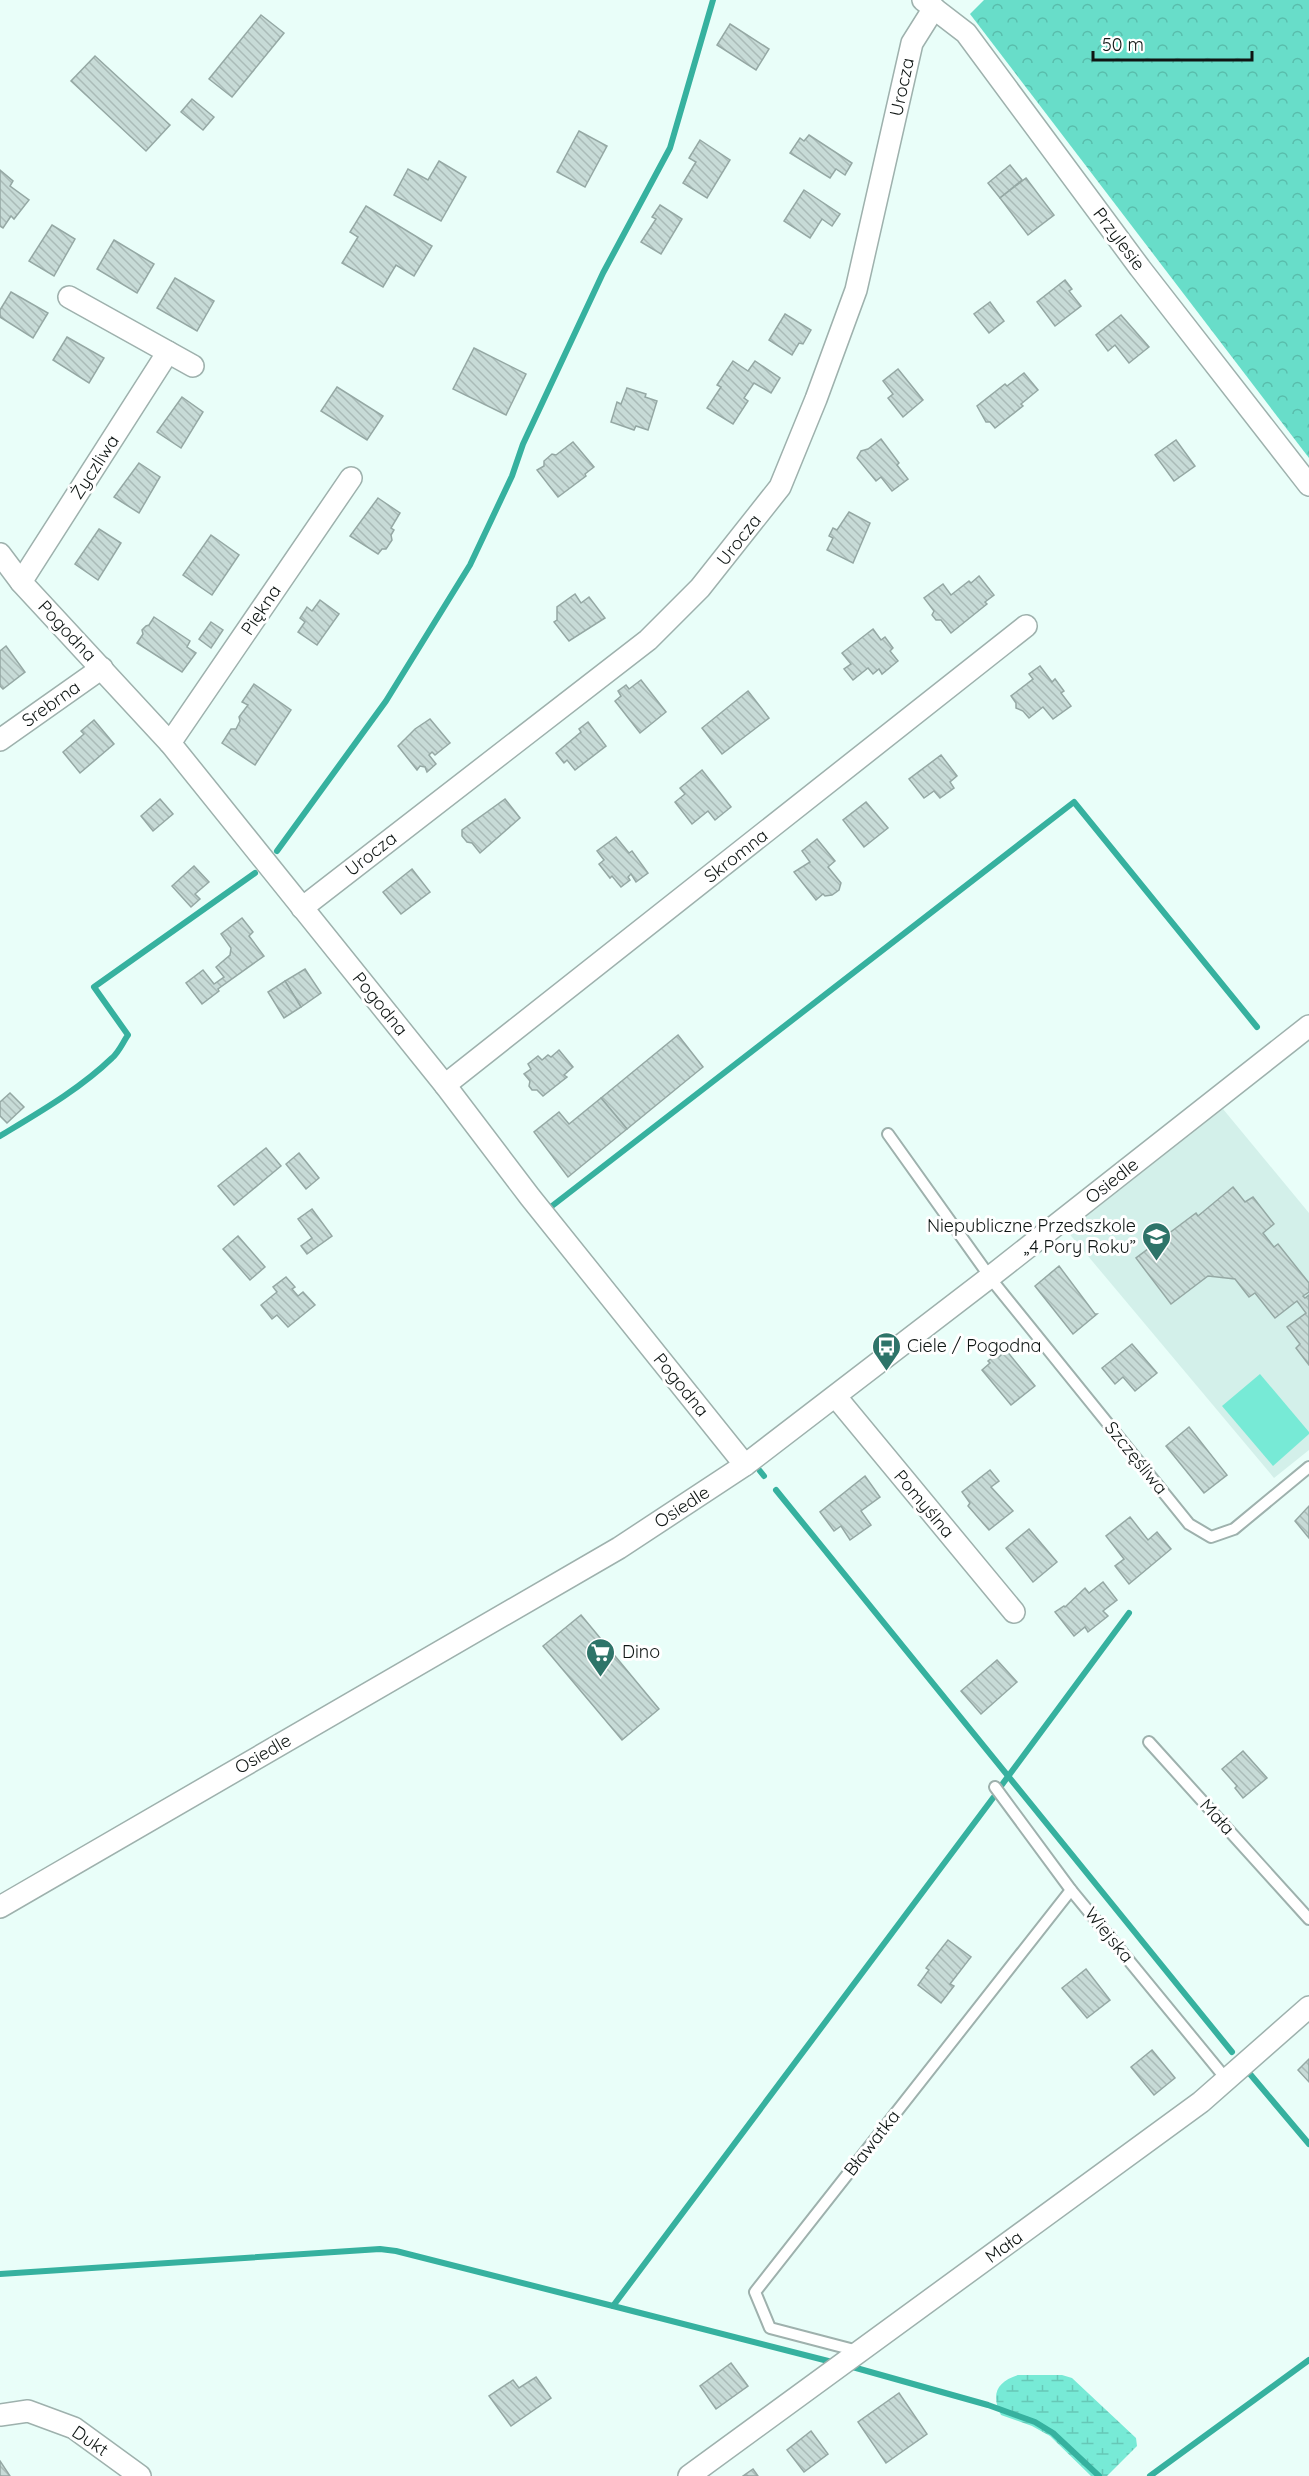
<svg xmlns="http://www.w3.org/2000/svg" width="1309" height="2476" font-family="Quicksand,sans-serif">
  <defs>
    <pattern id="forest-crowns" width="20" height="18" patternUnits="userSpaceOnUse" patternTransform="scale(1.5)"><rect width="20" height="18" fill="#68ddc9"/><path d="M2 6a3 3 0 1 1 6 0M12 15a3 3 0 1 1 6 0" fill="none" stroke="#59bdac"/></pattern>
    <pattern id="wetland-marsh" width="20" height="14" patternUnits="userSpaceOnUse" patternTransform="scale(1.5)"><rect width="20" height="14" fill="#77ead6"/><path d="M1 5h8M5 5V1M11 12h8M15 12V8" fill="none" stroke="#66c8b7"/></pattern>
    <pattern id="building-back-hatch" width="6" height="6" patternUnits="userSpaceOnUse" patternTransform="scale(1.5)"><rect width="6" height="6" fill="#c7dbd7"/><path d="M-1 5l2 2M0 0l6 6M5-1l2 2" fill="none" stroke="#aabbb8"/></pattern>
  </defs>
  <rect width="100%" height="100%" fill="#e9fef9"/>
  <polygon fill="#d3f0ea" points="1223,1109 1309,1213 1309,1450 1274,1478 1067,1231"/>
  <polygon fill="url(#forest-crowns)" points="984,0 1309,0 1309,458 970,14"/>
  <path fill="url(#wetland-marsh)" d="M1018 2375H1062L1072 2378 1136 2438 1137 2446 1107 2476H1091L1050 2436 1032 2426 1001 2415C991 2395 996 2382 1018 2375Z"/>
  <polygon fill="#77ead6" points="1260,1374 1309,1432 1309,1434 1273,1466 1222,1406"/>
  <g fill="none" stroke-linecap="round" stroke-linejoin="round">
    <g stroke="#36b19f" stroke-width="6">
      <polyline points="277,851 386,701 470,565 512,476 523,444 603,273 670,148 713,0"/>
      <path d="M0 1136C38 1113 80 1089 112 1058 119 1052 123 1042 128 1035L94 987 255 873"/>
      <polyline points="552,1206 1074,802 1257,1027"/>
      <polyline points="760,1471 764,1476"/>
      <polyline points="776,1490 1232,2052"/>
      <polyline points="1001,1786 1129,1613"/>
      <polyline points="1250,2074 1309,2144"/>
      <polyline points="0,2274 380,2249 396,2251 613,2306 993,1798"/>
      <polyline points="613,2306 836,2363"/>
      <polyline points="849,2366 988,2405 1035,2422 1053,2433 1099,2476"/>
      <polyline points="1150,2476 1309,2360"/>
    </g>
  </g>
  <g fill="url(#building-back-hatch)" stroke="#95a8a4" stroke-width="1.5">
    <polygon points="261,15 284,33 232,97 209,79"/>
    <polygon points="730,24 769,49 756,70 717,45"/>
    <polygon points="95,56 170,125 146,151 71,81"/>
    <polygon points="192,99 214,117 203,130 181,112"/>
    <polygon points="579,131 607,146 585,187 557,172"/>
    <polygon points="809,135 852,163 845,175 836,169 830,178 790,153 800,138 804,141"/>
    <polygon points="700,140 730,160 707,198 683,183 696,162 689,158"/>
    <polygon points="439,161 466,177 441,221 394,195 408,169 428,180"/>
    <polygon points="1010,165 1022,180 1000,198 988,183"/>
    <polygon points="0,170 13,181 10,186 29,200 14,219 11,216 3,228 0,226"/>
    <polygon points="1026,178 1054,215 1028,235 1000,198"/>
    <polygon points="804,190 840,214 832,226 822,219 810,238 784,221"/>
    <polygon points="660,205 682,219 661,254 641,242 656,219 652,217"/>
    <polygon points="366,206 432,246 414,276 396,265 383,287 342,263 358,237 350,232"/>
    <polygon points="52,225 75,239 54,276 29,261"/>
    <polygon points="114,240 154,264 137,293 97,269"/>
    <polygon points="175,278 214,301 197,331 157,308"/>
    <polygon points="1065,280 1072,289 1069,291 1081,306 1055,326 1037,302"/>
    <polygon points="11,292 48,313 33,338 0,317 0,310"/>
    <polygon points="990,302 1004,321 989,333 974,314"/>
    <polygon points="785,314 811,330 803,344 799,343 792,355 769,340"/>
    <polygon points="1121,315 1149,347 1129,363 1115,345 1108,351 1096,335"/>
    <polygon points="67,337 104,358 89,383 53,360"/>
    <polygon points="474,348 526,374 506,415 453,389"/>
    <polygon points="733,361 748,371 755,361 780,378 771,393 754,383 744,398 748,401 733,424 707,408 721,387 717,385"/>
    <polygon points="898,369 923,400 903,417 888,398 893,394 883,381"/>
    <polygon points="1024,373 1038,390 1021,404 1023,406 995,428 990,422 986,422 977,406 1005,384 1007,386"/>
    <polygon points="337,387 383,416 367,440 321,411"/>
    <polygon points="627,388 646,394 645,397 657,401 648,430 636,426 634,430 611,422 617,402 621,404"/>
    <polygon points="182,397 203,412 181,448 157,432"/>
    <polygon points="881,439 899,463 897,465 908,479 892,491 881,477 876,481 857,458 861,451 868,449"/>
    <polygon points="1176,440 1195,466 1174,481 1155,455"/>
    <polygon points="573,442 594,467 585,474 586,476 558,497 537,470 544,466 544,461 552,454 556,455"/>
    <polygon points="139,463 160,477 139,513 114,497"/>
    <polygon points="378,498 400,513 391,528 394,530 391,535 392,540 386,549 382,549 378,554 350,536"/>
    <polygon points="849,512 870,523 853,563 827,550 833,538 829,536 833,528 837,530"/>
    <polygon points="99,529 121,543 98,580 75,564"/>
    <polygon points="211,535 239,555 212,595 183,575"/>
    <polygon points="979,576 994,595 985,602 987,604 951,633 941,620 936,620 932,615 934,611 924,598 943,584 951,595 969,581 971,583"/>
    <polygon points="575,594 581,603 589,597 605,618 569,641 554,622 557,620 557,607"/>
    <polygon points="320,600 339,614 317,645 298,632 305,622 300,618 307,607 312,611"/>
    <polygon points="154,617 190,641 187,647 196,653 182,672 137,643 143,634 142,630 146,626 149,625"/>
    <polygon points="211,622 223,630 211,648 199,639"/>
    <polygon points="873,629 881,640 885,637 893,648 890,651 898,661 882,674 879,669 873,674 868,668 853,680 844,669 851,664 842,653"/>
    <polygon points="6,646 25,672 3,689 0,686 0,651"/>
    <polygon points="1040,666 1052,682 1055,679 1064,691 1061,693 1071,706 1053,719 1043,707 1029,718 1023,711 1016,708 1016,703 1011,696 1033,679 1029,674"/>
    <polygon points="641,680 666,712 640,733 615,701 621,696 618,691 626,685 629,689"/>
    <polygon points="254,684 291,710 255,765 222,743 231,729 236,729 240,721 239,717 248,705 242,702"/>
    <polygon points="748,691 769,718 722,754 702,728"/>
    <polygon points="430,719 450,743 435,755 432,752 429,755 436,764 427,772 425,767 420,766 417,770 398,746 415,729"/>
    <polygon points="94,720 114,744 80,773 63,752 84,734 81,731"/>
    <polygon points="588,722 606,746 575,770 567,760 564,763 556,753 581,732 579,729"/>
    <polygon points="941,755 957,776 950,782 954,788 940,798 934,791 924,798 909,779"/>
    <polygon points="702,770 731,807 715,820 708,811 692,824 675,802 685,794 680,788"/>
    <polygon points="160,799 173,814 153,831 141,816"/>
    <polygon points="505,799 520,818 480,853 472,843 467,842 462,836 462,830"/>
    <polygon points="866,802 888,828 864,847 843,820"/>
    <polygon points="616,837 629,853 632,851 648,873 636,882 631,874 628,877 630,880 621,887 612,876 610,878 599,864 604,860 597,851"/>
    <polygon points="817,839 835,861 828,867 841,883 839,890 832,895 825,896 823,894 816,900 794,872 810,862 802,851"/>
    <polygon points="194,866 209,882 195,894 200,899 191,907 172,886"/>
    <polygon points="412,869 430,892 401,914 383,892"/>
    <polygon points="242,918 253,932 249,936 264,956 218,989 219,991 202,1004 186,983 203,970 214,984 224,977 216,967 230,955 231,948 221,934"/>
    <polygon points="305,969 321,993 301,1007 285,981"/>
    <polygon points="285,981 301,1007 284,1018 268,992"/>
    <polygon points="678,1035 703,1067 627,1129 601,1098"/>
    <polygon points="559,1050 573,1067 564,1075 567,1077 543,1096 537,1090 532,1090 529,1086 530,1081 524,1074 531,1069 528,1064 538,1056 542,1060 548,1055 551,1057"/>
    <polygon points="10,1093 24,1107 7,1123 0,1116 0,1102"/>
    <polygon points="601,1098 627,1129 568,1177 534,1132 559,1112 569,1124"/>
    <polygon points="266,1148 281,1166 234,1205 218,1186"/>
    <polygon points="299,1153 319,1178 306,1189 286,1164"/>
    <polygon points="1233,1187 1245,1202 1253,1197 1274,1224 1263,1233 1274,1247 1278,1244 1309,1283 1309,1292 1303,1296 1305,1298 1309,1295 1309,1365 1296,1348 1300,1344 1287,1327 1306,1313 1297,1301 1275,1318 1255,1293 1249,1297 1235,1279 1208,1276 1171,1304 1136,1258 1196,1213 1198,1216"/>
    <polygon points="312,1209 332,1236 307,1254 301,1246 312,1238 298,1219"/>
    <polygon points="238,1236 265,1267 250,1280 223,1249"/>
    <polygon points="1059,1266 1095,1314 1097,1314 1073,1334 1035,1286"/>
    <polygon points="286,1277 295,1287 292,1289 298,1296 303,1292 315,1305 288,1327 277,1315 272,1319 261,1305 277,1292 273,1287"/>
    <polygon points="1132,1344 1157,1373 1135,1391 1123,1377 1115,1384 1102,1368"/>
    <polygon points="1006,1350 1035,1386 1011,1405 982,1370 990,1363 988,1361 996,1354 999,1357"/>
    <polygon points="1189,1427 1227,1475 1204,1493 1166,1446"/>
    <polygon points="990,1470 999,1481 991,1487 1013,1511 989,1530 968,1506 970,1503 962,1492"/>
    <polygon points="865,1476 880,1497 861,1511 871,1525 850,1540 841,1526 834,1531 820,1512"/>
    <polygon points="1309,1506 1309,1538 1295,1521"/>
    <polygon points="1130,1517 1148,1540 1157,1532 1171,1549 1129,1584 1115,1566 1124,1559 1106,1536"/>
    <polygon points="1029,1529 1057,1562 1033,1582 1006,1548"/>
    <polygon points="1103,1582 1117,1600 1103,1611 1108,1616 1088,1632 1085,1627 1074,1636 1055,1612 1064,1606 1065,1607 1085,1588 1089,1593"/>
    <polygon points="581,1615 659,1709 622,1740 543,1646"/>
    <polygon points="997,1660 1017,1682 981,1714 961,1691"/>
    <polygon points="1243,1751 1267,1778 1243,1798 1235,1788 1237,1786 1222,1769"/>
    <polygon points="948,1940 971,1957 950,1984 954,1986 941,2003 918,1985 929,1970 926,1968"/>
    <polygon points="1086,1969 1110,2000 1087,2018 1062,1988"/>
    <polygon points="1152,2050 1175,2078 1154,2095 1131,2067"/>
    <polygon points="1309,2059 1309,2082 1298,2070"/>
    <polygon points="731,2363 748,2386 716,2409 700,2386"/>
    <polygon points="536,2377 551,2398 511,2426 489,2396 513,2380 519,2388"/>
    <polygon points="899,2393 927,2434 886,2463 858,2422"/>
    <polygon points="811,2431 828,2454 804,2472 787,2450"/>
    <polygon points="0,2461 10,2476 0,2476"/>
    <polygon points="753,2469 758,2476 743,2476"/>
  </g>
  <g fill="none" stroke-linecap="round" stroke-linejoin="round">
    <defs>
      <g id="service">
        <polyline points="888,1134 995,1284 1189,1524 1211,1537 1234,1529 1309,1467"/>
        <polyline points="1149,1742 1309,1919"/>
        <polyline points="995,1787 1071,1890 1227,2080"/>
        <polyline points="858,2351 770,2328 755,2292 1071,1890"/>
      </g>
      <g id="minor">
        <polyline points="923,0 966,33 1140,268 1309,485"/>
        <polyline points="69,297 193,366"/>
        <polyline points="0,554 21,582 170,743 445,1085 530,1197 745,1465"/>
        <polyline points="21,582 168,352"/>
        <polyline points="0,740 102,668"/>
        <polyline points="170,743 351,478"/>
        <polyline points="302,908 648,640 700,588 780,487 816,399 856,290 912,43 934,8"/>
        <polyline points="445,1085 1026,626"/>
        <polyline points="836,1397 1014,1612"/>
        <polyline points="0,1907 619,1548 745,1465 990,1277 1309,1026"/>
        <polyline points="0,2415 28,2411 74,2428 140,2476"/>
        <polyline points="689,2476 1201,2102 1309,2007"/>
      </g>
    </defs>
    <use href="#service" stroke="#9eb1ad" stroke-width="14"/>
    <use href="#minor" stroke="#9eb1ad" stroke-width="24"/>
    <use href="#service" stroke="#fff" stroke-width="10"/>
    <use href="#minor" stroke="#fff" stroke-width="21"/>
  </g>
  <defs>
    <symbol id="school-pin" viewBox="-11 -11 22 30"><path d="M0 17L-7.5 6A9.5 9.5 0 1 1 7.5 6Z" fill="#2e7469" stroke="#fff"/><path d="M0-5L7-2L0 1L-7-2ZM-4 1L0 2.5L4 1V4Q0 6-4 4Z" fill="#fff"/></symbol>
    <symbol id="bus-pin" viewBox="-11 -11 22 30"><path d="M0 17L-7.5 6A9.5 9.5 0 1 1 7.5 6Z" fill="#2e7469" stroke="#fff"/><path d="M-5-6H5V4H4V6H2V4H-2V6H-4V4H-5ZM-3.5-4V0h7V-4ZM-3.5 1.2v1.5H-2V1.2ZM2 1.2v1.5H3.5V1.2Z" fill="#fff"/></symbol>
    <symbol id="supermarket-pin" viewBox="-11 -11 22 30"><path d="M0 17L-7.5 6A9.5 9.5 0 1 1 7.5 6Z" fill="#2e7469" stroke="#fff"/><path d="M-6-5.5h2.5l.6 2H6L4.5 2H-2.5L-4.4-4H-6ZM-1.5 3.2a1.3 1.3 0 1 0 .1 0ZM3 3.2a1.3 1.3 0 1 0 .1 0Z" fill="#fff"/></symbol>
  </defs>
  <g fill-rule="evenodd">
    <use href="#school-pin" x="1140" y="1220" width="33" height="45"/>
    <use href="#bus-pin" x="870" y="1330" width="33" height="45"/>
    <use href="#supermarket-pin" x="584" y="1636" width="33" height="45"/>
  </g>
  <g text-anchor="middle" stroke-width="6" stroke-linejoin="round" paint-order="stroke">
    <g font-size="18" fill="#0f1614" stroke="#fff">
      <text transform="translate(902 87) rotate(-78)" y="6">Urocza</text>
      <text transform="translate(1119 239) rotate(53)" y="6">Przylesie</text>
      <text transform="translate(95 467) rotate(-57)" y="6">Życzliwa</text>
      <text transform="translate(739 540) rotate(-52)" y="6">Urocza</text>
      <text transform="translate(261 610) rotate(-56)" y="6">Piękna</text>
      <text transform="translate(67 631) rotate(47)" y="6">Pogodna</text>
      <text transform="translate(51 704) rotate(-35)" y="6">Srebrna</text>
      <text transform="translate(371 854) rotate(-38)" y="6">Urocza</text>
      <text transform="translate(736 856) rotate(-38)" y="6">Skromna</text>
      <text transform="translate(380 1004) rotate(51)" y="6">Pogodna</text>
      <text transform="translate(1112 1181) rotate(-38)" y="6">Osiedle</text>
      <text transform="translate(681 1385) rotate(51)" y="6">Pogodna</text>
      <text transform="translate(1136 1458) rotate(51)" y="6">Szczęśliwa</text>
      <text transform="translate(924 1504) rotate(50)" y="6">Pomyślna</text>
      <text transform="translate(682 1507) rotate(-33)" y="6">Osiedle</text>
      <text transform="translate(263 1754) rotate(-30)" y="6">Osiedle</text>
      <text transform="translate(1217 1817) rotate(48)" y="6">Mała</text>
      <text transform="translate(1109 1935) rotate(51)" y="6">Wiejska</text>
      <text transform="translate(872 2143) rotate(-52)" y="6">Bławatka</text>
      <text transform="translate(1004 2247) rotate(-36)" y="6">Mała</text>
      <text transform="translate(90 2441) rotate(34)" y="6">Dukt</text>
    </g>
    <g font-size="18" fill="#0f1614" stroke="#fff" text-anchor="start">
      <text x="1136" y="1232" text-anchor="end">Niepubliczne Przedszkole<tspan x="1136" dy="21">„4 Pory Roku”</tspan></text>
      <text x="907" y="1352">Ciele / Pogodna</text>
      <text x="622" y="1658">Dino</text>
    </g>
  </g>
  <path d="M1093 51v9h159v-9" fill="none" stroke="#0f1614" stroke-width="3"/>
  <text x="1102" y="51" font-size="18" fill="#0f1614" stroke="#ffffff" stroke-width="4.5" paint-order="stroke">50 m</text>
</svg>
